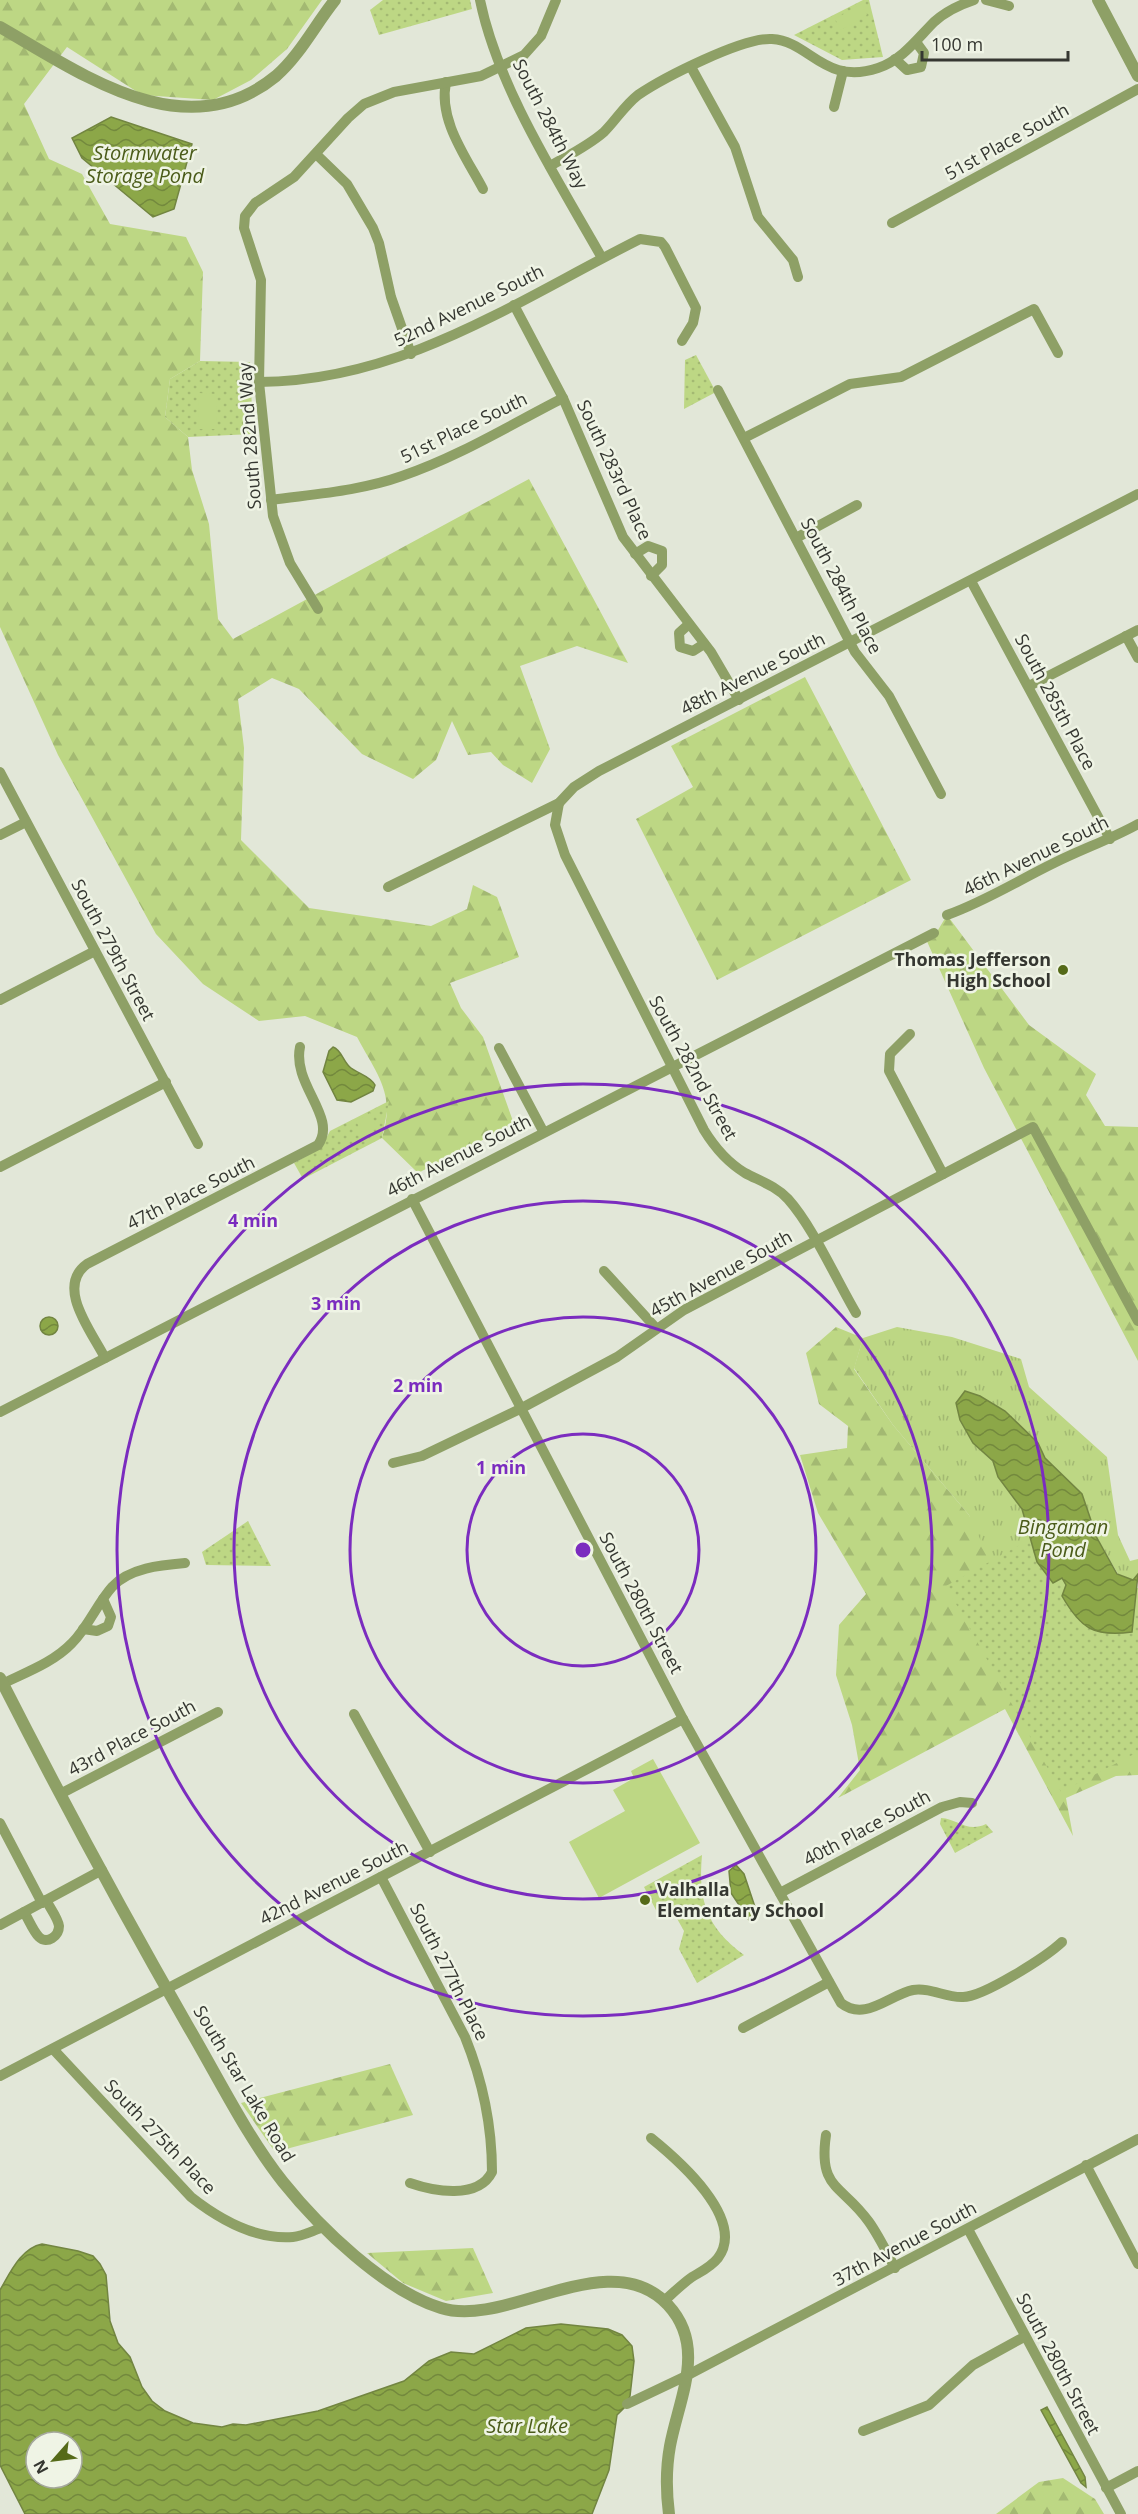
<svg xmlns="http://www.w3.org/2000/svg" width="1138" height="2514" font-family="'Open Sans',sans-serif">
  <defs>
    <pattern id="grass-tufts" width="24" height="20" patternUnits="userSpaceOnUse" patternTransform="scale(1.5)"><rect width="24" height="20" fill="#bdd784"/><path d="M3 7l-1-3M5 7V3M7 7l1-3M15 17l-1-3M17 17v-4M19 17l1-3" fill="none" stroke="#a3b972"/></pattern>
    <pattern id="forest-firs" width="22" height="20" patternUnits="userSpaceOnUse" patternTransform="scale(1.5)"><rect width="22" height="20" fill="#bdd784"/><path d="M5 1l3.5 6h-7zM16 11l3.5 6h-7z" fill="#a3b972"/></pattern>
    <pattern id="park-dots" width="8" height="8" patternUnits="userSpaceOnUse" patternTransform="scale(1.5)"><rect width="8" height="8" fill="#bdd784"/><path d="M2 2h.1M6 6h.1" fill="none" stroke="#a3b972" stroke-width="1.8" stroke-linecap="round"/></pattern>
    <pattern id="water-waves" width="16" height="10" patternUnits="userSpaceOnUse" patternTransform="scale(1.5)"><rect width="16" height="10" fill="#8ca748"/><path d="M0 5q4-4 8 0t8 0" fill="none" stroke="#73893d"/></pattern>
  </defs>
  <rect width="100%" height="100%" fill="#e2e7d8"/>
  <polygon fill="url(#grass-tufts)" points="897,1327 952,1337 1021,1359 1029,1387 1107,1457 1118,1535 1130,1561 1138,1559 1138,1574 1133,1580 1118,1574 1097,1538 1082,1494 1045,1458 1038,1443 1005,1411 980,1396 965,1391 973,1443 993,1461 998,1477 1022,1509 1037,1562 1138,1588 1138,1699 988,1585 969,1515 893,1425 854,1368 863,1338"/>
  <g fill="url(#forest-firs)">
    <path d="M0 0H322L287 49 251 80 213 100 142 95 67 47 24 104 49 159 82 174 110 224 186 237 203 272 200 361 170 379 165 417 188 437 192 470 209 524 218 619 233 639 529 479 628 663 577 646 520 666 550 749 532 783 503 765 491 752 468 755 452 721 436 760 413 779 362 754 299 689 272 678 238 699 244 748 241 840 309 908 431 926 467 909 473 885 497 897 519 957 450 983 461 1008 483 1037 514 1124 418 1173 382 1138C396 1093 377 1075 357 1037L305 1016 259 1021 203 984 156 934 58 755 0 627Z"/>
    <polygon points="805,677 911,880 717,980 636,819 693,787 671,746"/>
    <polygon points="947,915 1029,1025 1096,1074 1086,1095 1105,1126 1138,1127 1138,1361 984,1068 925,937 938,930"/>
    <polygon points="836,1327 863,1338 854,1369 893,1425 969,1515 987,1554 988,1585 1138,1699 1138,1775 1116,1776 1066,1798 1073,1836 1005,1709 838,1798 860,1770 852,1725 836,1675 839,1625 866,1594 818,1513 800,1455 847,1448 848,1426 819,1404 806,1353"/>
    <polygon points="390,2064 413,2115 275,2152 241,2103"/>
    <polygon points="473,2248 493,2293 446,2301 403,2283 367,2253"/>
    <polygon points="1063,2478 1095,2499 1104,2514 996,2514 1039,2482"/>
  </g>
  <g fill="url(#park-dots)">
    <polygon points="383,0 470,0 472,9 379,35 370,10"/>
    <polygon points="863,0 869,0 883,57 842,60 794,35"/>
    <polygon points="696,355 716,392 684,409 685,360"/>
    <polygon points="200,361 250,362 253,434 188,437 165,417 170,379"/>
    <polygon points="389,1101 382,1138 303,1179 294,1163 321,1148 330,1131"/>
    <polygon points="248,1521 271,1566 206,1565 202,1552"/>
    <polygon points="1029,1540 1037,1562 1052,1583 1062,1577 1066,1585 1131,1632 1134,1603 1138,1609 1138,1752 1061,1792 946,1586"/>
    <path d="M941 1818C958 1819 967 1833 986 1824L993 1832 955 1853 940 1824Z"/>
    <path d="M702 1855C698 1900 706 1927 744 1955L697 1983 679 1949 684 1931 671 1908 658 1914 644 1887Z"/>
  </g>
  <g fill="#bdd784">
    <polygon points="861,4 867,15 841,30 835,19"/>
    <polygon points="199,393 217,394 216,429 198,429"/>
    <polygon points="370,1113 377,1128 363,1135 356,1121"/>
    <polygon points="653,1759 700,1843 599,1898 569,1842 625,1811 613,1790 634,1778 631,1771"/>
  </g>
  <g fill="url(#water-waves)" stroke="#728541" stroke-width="1.5" fill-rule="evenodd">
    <polygon points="111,117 192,144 174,209 153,217 82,158 72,138"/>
    <path d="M333 1047C342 1050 343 1062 351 1068 359 1074 370 1076 375 1085L373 1091 351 1102 337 1100 323 1072 329 1051Z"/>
    <circle cx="49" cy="1326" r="9"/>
    <path d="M965 1391 980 1396 1005 1411 1038 1443 1045 1458 1082 1494 1097 1538 1117 1574 1133 1580 1138 1574 1132 1632C1094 1637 1081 1629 1062 1596L1066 1585 1062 1578 1053 1583 1037 1562 1022 1509 998 1477 993 1461 973 1443 960 1420 956 1403Z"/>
    <polygon points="736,1865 744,1874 755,1907 749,1920 731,1893 729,1871"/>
    <path d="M42 2244 78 2251 93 2256 100 2264 106 2275 110 2321 118 2343 130 2357 142 2387 152 2401 165 2411 193 2423 222 2427 233 2424 246 2425 318 2411 404 2381 429 2361 451 2352 474 2354 526 2328 561 2324 608 2329 622 2335 632 2346 634 2361 630 2396 625 2407 617 2415 609 2470 592 2514H25L0 2465V2290C10 2273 21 2248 42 2244ZM36 2442H72V2478H36Z"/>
    <polygon points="1047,2407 1085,2477 1086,2487 1081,2483 1041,2410"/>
  </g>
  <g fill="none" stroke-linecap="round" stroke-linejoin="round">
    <g stroke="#8ea066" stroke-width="10">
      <path d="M480 0C498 88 558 180 602 258"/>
      <polyline points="986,0 1009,6"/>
      <polyline points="895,59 907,70 921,67 924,53 916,42"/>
      <polyline points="691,67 735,147 758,217 793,260 798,277"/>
      <path d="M446 82C438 120 466 157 483 189"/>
      <polyline points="834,107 843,71"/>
      <polyline points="317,155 347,184 373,228 379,243 391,297 411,354"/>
      <path d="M550 166C569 155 588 146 604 132 616 120 624 106 638 95 663 78 743 37 772 39 810 41 824 86 878 68 902 60 917 39 934 22 946 11 959 5 974 0"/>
      <polyline points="892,223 1138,89"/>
      <polyline points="514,305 563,398 623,537 711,652 739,700"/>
      <path d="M259 382C403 381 516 301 640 239L661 242 665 247 696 308 693 323 682 341"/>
      <polyline points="718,390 855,652 889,696 941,794"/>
      <polyline points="744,438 850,384 901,377 1034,309 1058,353"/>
      <path d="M271 500C314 494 360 491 402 476 458 457 510 425 563 398"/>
      <polyline points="796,538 857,505"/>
      <polyline points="635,554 648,546 662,551 662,565 651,576"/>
      <polyline points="971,581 1110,839"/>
      <polyline points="318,609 290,563 273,516 259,382 261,280 244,228 245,216 255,203 294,177 348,118 364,104 394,92 481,76 524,55 541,36 556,0"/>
      <polyline points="689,624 679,633 680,647 693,651 704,644"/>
      <polyline points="1126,636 1138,658"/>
      <polyline points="1029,686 1138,630"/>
      <polyline points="0,772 198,1144"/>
      <path d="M559 803 555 825 565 855 704 1130C715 1148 727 1162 745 1173 760 1181 776 1186 788 1199 813 1227 836 1279 856 1313"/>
      <polyline points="0,835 26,822"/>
      <polyline points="388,887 559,803 574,787 599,771 1138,494"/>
      <path d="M947 915C984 902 1019 880 1054 863 1082 849 1111 839 1138 824"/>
      <polyline points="0,1000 95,951"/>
      <polyline points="910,1034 890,1054 889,1071 943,1174"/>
      <polyline points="499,1048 543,1131"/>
      <polyline points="0,1167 166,1082"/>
      <path d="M412 1199 683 1719 841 2003C865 2022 889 1995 913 1990 930 1987 946 1998 963 1997 983 1997 1046 1957 1062 1942"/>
      <polyline points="604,1271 656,1328"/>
      <path d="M105 1358C92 1332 55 1287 87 1264L318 1145C338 1117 292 1085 300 1047"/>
      <polyline points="0,1412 934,933"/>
      <polyline points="393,1463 422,1456 520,1409 617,1357 684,1310 1033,1127 1138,1321"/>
      <polyline points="83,1629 97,1631 108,1626 111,1617 103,1599"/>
      <path d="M0 1685C24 1673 53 1663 72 1643 88 1627 97 1604 112 1587 129 1568 161 1565 185 1563"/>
      <polyline points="354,1714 430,1852"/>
      <polyline points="62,1793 218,1712"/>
      <polyline points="0,1823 42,1903"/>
      <path d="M381 1877 465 2037C482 2079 492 2127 492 2172 478 2200 433 2191 410 2183"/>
      <polyline points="780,1893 942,1807 960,1802 972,1803"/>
      <path d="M24 1912C29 1920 33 1931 39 1937 47 1945 59 1936 59 1926 58 1918 50 1908 46 1900"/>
      <polyline points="0,1925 102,1870"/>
      <polyline points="743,2028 829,1982"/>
      <path d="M53 2049 191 2197C219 2219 255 2240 293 2237 303 2236 314 2230 324 2227"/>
      <polyline points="0,2076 683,1719"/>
      <path d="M826 2135C818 2190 842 2184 869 2222 879 2236 887 2253 895 2268"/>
      <path d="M651 2138C677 2159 747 2219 718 2258 711 2267 702 2271 692 2277 682 2284 673 2293 664 2301"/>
      <polyline points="1086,2165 1138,2264"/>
      <polyline points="968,2229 1121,2514"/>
      <polyline points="627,2404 686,2376 1138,2139"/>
      <polyline points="863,2431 929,2405 973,2365 1024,2337"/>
      <polyline points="1106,2488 1138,2471"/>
    </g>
    <g stroke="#8ea066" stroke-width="12">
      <polyline points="1098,0 1138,76"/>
      <path d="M0 27C82 74 186 150 276 76 300 55 315 25 335 0"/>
      <path d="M0 1678C60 1796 123 1913 189 2028 219 2079 246 2135 283 2182 319 2227 385 2291 441 2308 506 2329 610 2242 668 2305 707 2347 679 2398 670 2446 666 2468 666 2491 669 2514"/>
    </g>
  </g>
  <g fill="none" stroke="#7b2cbf" stroke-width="3">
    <circle cx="583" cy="1550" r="116"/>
    <circle cx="583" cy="1550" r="233"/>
    <circle cx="583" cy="1550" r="349"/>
    <circle cx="583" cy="1550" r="466"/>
  </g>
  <g fill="#556a18" stroke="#eff4e5" stroke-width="2">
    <circle cx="1063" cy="970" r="6"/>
    <circle cx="645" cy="1900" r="6"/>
  </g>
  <g text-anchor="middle" stroke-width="5" stroke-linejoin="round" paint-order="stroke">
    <g font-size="18" fill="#353731" stroke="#eff4e5">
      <text transform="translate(550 124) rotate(63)" y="6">South 284th Way</text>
      <text transform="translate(1007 142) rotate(-29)" y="6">51st Place South</text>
      <text transform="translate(469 306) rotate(-26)" y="6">52nd Avenue South</text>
      <text transform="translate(464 428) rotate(-26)" y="6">51st Place South</text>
      <text transform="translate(250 436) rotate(-94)" y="6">South 282nd Way</text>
      <text transform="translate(614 470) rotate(65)" y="6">South 283rd Place</text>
      <text transform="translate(841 586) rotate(62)" y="6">South 284th Place</text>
      <text transform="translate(753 674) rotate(-27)" y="6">48th Avenue South</text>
      <text transform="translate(1055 702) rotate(62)" y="6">South 285th Place</text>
      <text transform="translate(1036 856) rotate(-26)" y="6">46th Avenue South</text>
      <text transform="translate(113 950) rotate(62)" y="6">South 279th Street</text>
      <text transform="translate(693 1068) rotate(61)" y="6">South 282nd Street</text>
      <text transform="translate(459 1156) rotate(-27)" y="6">46th Avenue South</text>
      <text transform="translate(191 1193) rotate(-27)" y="6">47th Place South</text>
      <text transform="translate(721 1274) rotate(-29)" y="6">45th Avenue South</text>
      <text transform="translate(641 1603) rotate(62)" y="6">South 280th Street</text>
      <text transform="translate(132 1738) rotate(-28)" y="6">43rd Place South</text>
      <text transform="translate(867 1828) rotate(-28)" y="6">40th Place South</text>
      <text transform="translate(334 1883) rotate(-27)" y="6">42nd Avenue South</text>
      <text transform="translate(449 1972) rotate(63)" y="6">South 277th Place</text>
      <text transform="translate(244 2084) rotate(59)" y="6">South Star Lake Road</text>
      <text transform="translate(160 2137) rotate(46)" y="6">South 275th Place</text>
      <text transform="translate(905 2244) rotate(-28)" y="6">37th Avenue South</text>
      <text transform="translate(1058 2364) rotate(62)" y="6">South 280th Street</text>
    </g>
    <g font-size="18" font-weight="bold" fill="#353731" stroke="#eff4e5" text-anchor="end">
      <text x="1051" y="966">Thomas Jefferson<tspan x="1051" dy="21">High School</tspan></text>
      <text x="657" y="1896" text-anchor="start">Valhalla<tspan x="657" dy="21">Elementary School</tspan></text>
    </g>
    <g font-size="20" font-style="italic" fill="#4b5c1a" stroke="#eff4e5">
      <text x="145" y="160">Stormwater<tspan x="145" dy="23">Storage Pond</tspan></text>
      <text x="1063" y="1534">Bingaman<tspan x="1063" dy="23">Pond</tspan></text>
      <text x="527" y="2433">Star Lake</text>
    </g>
  </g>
  <circle cx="583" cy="1550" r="9" fill="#7b2cbf" stroke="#eff4e5" stroke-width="3"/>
  <g font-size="18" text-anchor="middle" font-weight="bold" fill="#7b2cbf" stroke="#eff4e5" stroke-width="5" stroke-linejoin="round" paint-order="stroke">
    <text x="253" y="1227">4 min</text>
    <text x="336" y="1310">3 min</text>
    <text x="418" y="1392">2 min</text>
    <text x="501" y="1474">1 min</text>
  </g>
  <g transform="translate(54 2460) rotate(242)"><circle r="28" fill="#eff4e5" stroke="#a5a89d" stroke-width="1.5"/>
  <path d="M0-4.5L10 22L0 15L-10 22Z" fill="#556a18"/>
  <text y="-9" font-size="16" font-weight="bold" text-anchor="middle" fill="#353731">N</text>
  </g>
  <path d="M922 51v9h146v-9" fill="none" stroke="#353731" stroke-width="3"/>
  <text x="931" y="51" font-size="18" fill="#353731" stroke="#eff4e5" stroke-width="4.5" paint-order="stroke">100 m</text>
</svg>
